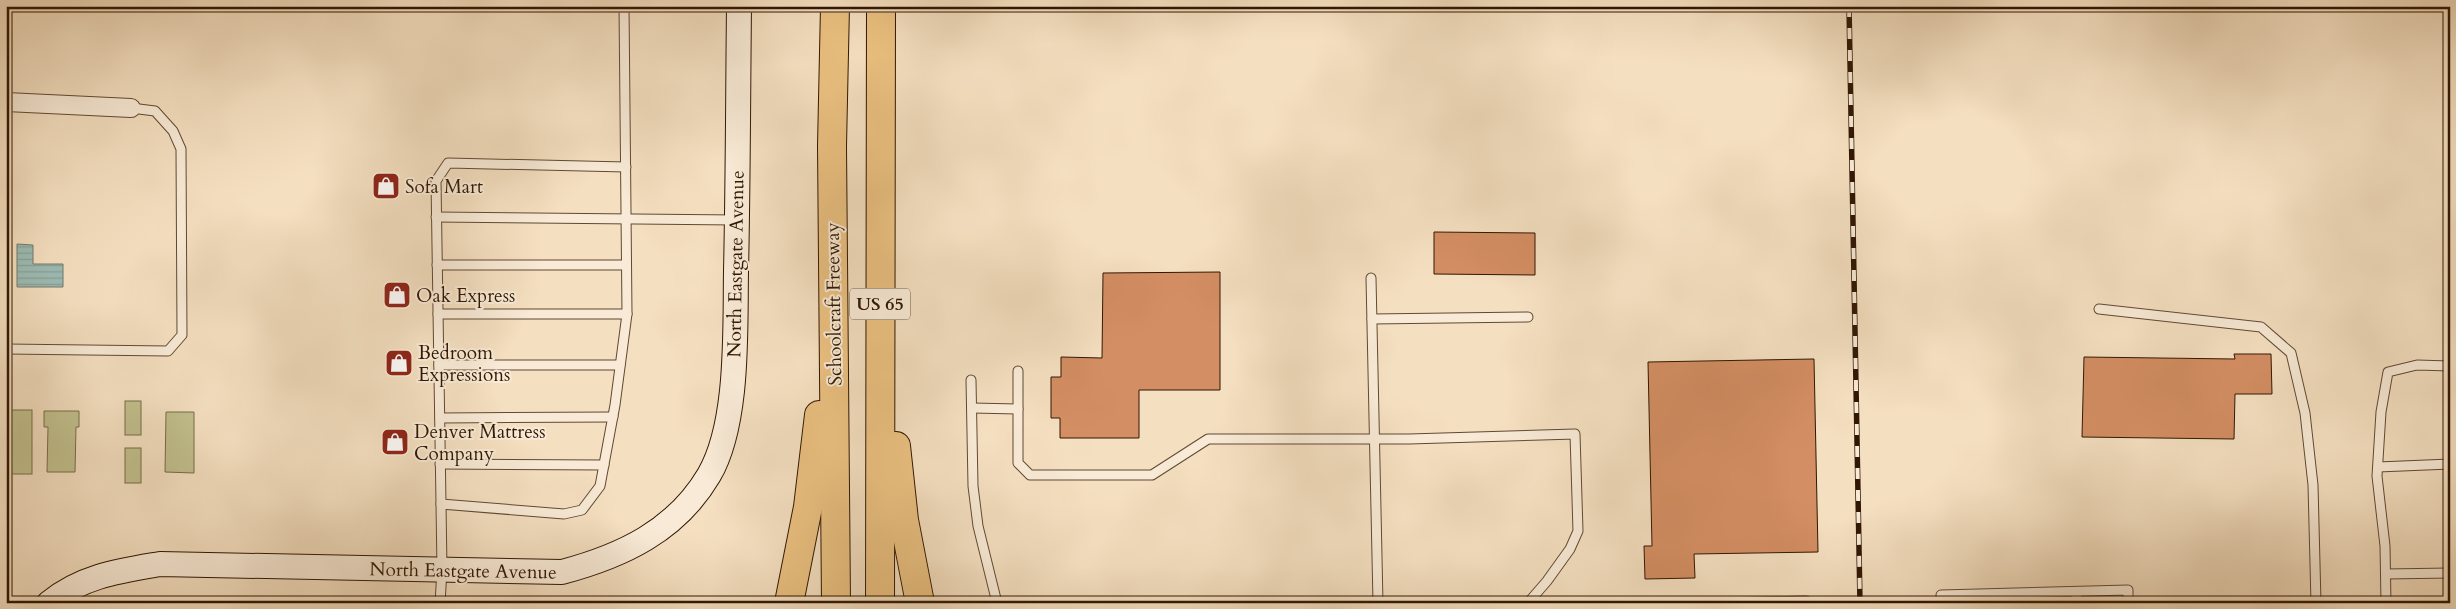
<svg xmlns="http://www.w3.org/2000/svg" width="2456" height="609" font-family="Cardo,serif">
  <defs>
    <pattern id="water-rules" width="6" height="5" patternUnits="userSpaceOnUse" patternTransform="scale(1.25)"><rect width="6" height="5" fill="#9cbcb5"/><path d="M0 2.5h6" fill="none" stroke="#87a19a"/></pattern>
  </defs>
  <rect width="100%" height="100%" fill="#f4dfc0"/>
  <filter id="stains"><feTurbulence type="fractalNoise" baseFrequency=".004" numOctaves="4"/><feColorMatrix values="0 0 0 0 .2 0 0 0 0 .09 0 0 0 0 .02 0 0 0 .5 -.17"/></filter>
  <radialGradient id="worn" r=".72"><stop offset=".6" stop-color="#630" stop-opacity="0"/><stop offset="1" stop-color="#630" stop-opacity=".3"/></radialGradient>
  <g fill="#c1c08e" stroke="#786c48">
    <rect x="125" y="401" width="16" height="34"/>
    <rect x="6" y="410" width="26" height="64"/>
    <polygon points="44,411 79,411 79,427 76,427 75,472 47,472 48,427 44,427"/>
    <polygon points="166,412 194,412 194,473 165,472"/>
    <rect x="125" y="448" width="16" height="35"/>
  </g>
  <polygon fill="url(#water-rules)" stroke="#717a6e" points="17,244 33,245 33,264 63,264 63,287 17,287"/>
  <g fill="#d48e63" stroke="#301703">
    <polygon points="1434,232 1535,233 1535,275 1434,274"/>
    <polygon points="1220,272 1220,390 1139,390 1139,438 1060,438 1060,418 1051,418 1051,377 1061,377 1061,357 1102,358 1103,273"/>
    <polygon points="2234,354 2271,354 2272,394 2235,394 2234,439 2082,437 2084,357 2235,359"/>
    <polygon points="1814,359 1818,552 1694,554 1695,578 1645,579 1644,546 1652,546 1648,362"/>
  </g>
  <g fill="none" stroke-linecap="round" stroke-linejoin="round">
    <defs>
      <g id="lane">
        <polyline points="436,217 737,220"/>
        <polyline points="437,265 626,265"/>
        <polyline points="1371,278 1378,603"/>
        <polyline points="2099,309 2261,327 2291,353 2305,413 2313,485 2316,603"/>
        <polyline points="438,314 627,314"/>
        <polyline points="1372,319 1528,317"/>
        <polyline points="6,349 168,351 182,335 181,149 173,131 155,111 131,108"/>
        <polyline points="439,365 620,365"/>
        <polyline points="1018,371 1018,463 1030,475 1152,475 1208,439 1409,439 1575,434 1578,531 1570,549 1547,581 1528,603"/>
        <polyline points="971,380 973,486 978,526 997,603"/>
        <polyline points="972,408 1018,409"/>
        <polyline points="440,418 613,417"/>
        <polyline points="440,464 604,465"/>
        <polyline points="2378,467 2450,464"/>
        <polyline points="441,504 436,181 448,163 626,167"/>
        <polyline points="2386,574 2450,573"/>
        <polyline points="2076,592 2077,603"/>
        <polyline points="440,603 442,570 441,504 564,514 582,510 600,486 615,405 627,314 624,6"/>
        <polyline points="1717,603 1806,601"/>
        <polyline points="1941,603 1941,595 2128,590 2128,603"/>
        <polyline points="2386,603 2385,546 2377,476 2381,412 2388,372 2417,365 2450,366"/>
      </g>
      <polyline id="street" points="6,102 131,108"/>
      <path id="secondary" d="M49 603C82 576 119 571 160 564L562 572C622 556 676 531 709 475 739 424 735 330 736 271 738 183 738 94 739 6"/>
      <g id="highway">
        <polyline points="835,6 832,146 836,603"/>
        <polyline points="896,446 904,520 920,603"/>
        <polyline points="789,603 808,507 819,415"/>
        <polyline points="880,603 881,6"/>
      </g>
    </defs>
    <use href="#lane" stroke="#614932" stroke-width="11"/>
    <use href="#street" stroke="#614932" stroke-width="20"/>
    <use href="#secondary" stroke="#301703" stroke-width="26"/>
    <use href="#highway" stroke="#301703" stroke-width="30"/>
    <use href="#lane" stroke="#f8ead6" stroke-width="9"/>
    <use href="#street" stroke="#f8ead6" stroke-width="18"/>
    <use href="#secondary" stroke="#f8ead6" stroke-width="24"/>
    <use href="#highway" stroke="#eac080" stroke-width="28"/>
    <defs>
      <polyline id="rail" points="1849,6 1860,603"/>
    </defs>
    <use href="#rail" stroke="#301703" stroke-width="5.5"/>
    <use href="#rail" stroke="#f8ead6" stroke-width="4" stroke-dasharray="11" stroke-linecap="butt"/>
  </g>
  <defs>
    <symbol id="shop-square" viewBox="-11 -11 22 22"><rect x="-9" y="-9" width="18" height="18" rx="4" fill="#8f2418" stroke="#f8ead6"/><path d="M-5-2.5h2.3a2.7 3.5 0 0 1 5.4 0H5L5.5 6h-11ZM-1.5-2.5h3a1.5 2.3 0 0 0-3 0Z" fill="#fff"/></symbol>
  </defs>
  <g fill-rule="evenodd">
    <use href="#shop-square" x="370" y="170" width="32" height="32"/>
    <use href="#shop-square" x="381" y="279" width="32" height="32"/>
    <use href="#shop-square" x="383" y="347" width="32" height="32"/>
    <use href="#shop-square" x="379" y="426" width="32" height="32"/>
  </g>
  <g text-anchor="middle" stroke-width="4" stroke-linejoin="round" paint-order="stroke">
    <rect fill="#f8ead6" stroke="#6c5642" stroke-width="1" x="850" y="288.5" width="60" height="31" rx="4"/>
    <g font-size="18" font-weight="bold" fill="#301703">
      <text x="880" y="310">US 65</text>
    </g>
    <g font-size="19" fill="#301703" stroke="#f8ead6" text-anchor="start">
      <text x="405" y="193">Sofa Mart</text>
      <text x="416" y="302">Oak Express</text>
      <text x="418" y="359">Bedroom<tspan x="418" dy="22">Expressions</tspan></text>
      <text x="414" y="438">Denver Mattress<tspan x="414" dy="22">Company</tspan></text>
    </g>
    <g font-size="19" fill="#301703" stroke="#f8ead6">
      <text transform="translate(735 264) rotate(-89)" y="7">North Eastgate Avenue</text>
      <text transform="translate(833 304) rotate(-91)" y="7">Schoolcraft Freeway</text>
      <text transform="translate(463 570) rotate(1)" y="7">North Eastgate Avenue</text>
    </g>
  </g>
  <rect width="2456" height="609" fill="none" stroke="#f4dfc0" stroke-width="25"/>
  <rect x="8" y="8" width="2441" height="594" fill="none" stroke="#301703" stroke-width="2.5"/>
  <rect x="12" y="12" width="2431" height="584" fill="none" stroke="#301703"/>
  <rect width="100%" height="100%" filter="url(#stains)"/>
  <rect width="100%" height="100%" fill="url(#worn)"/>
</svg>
